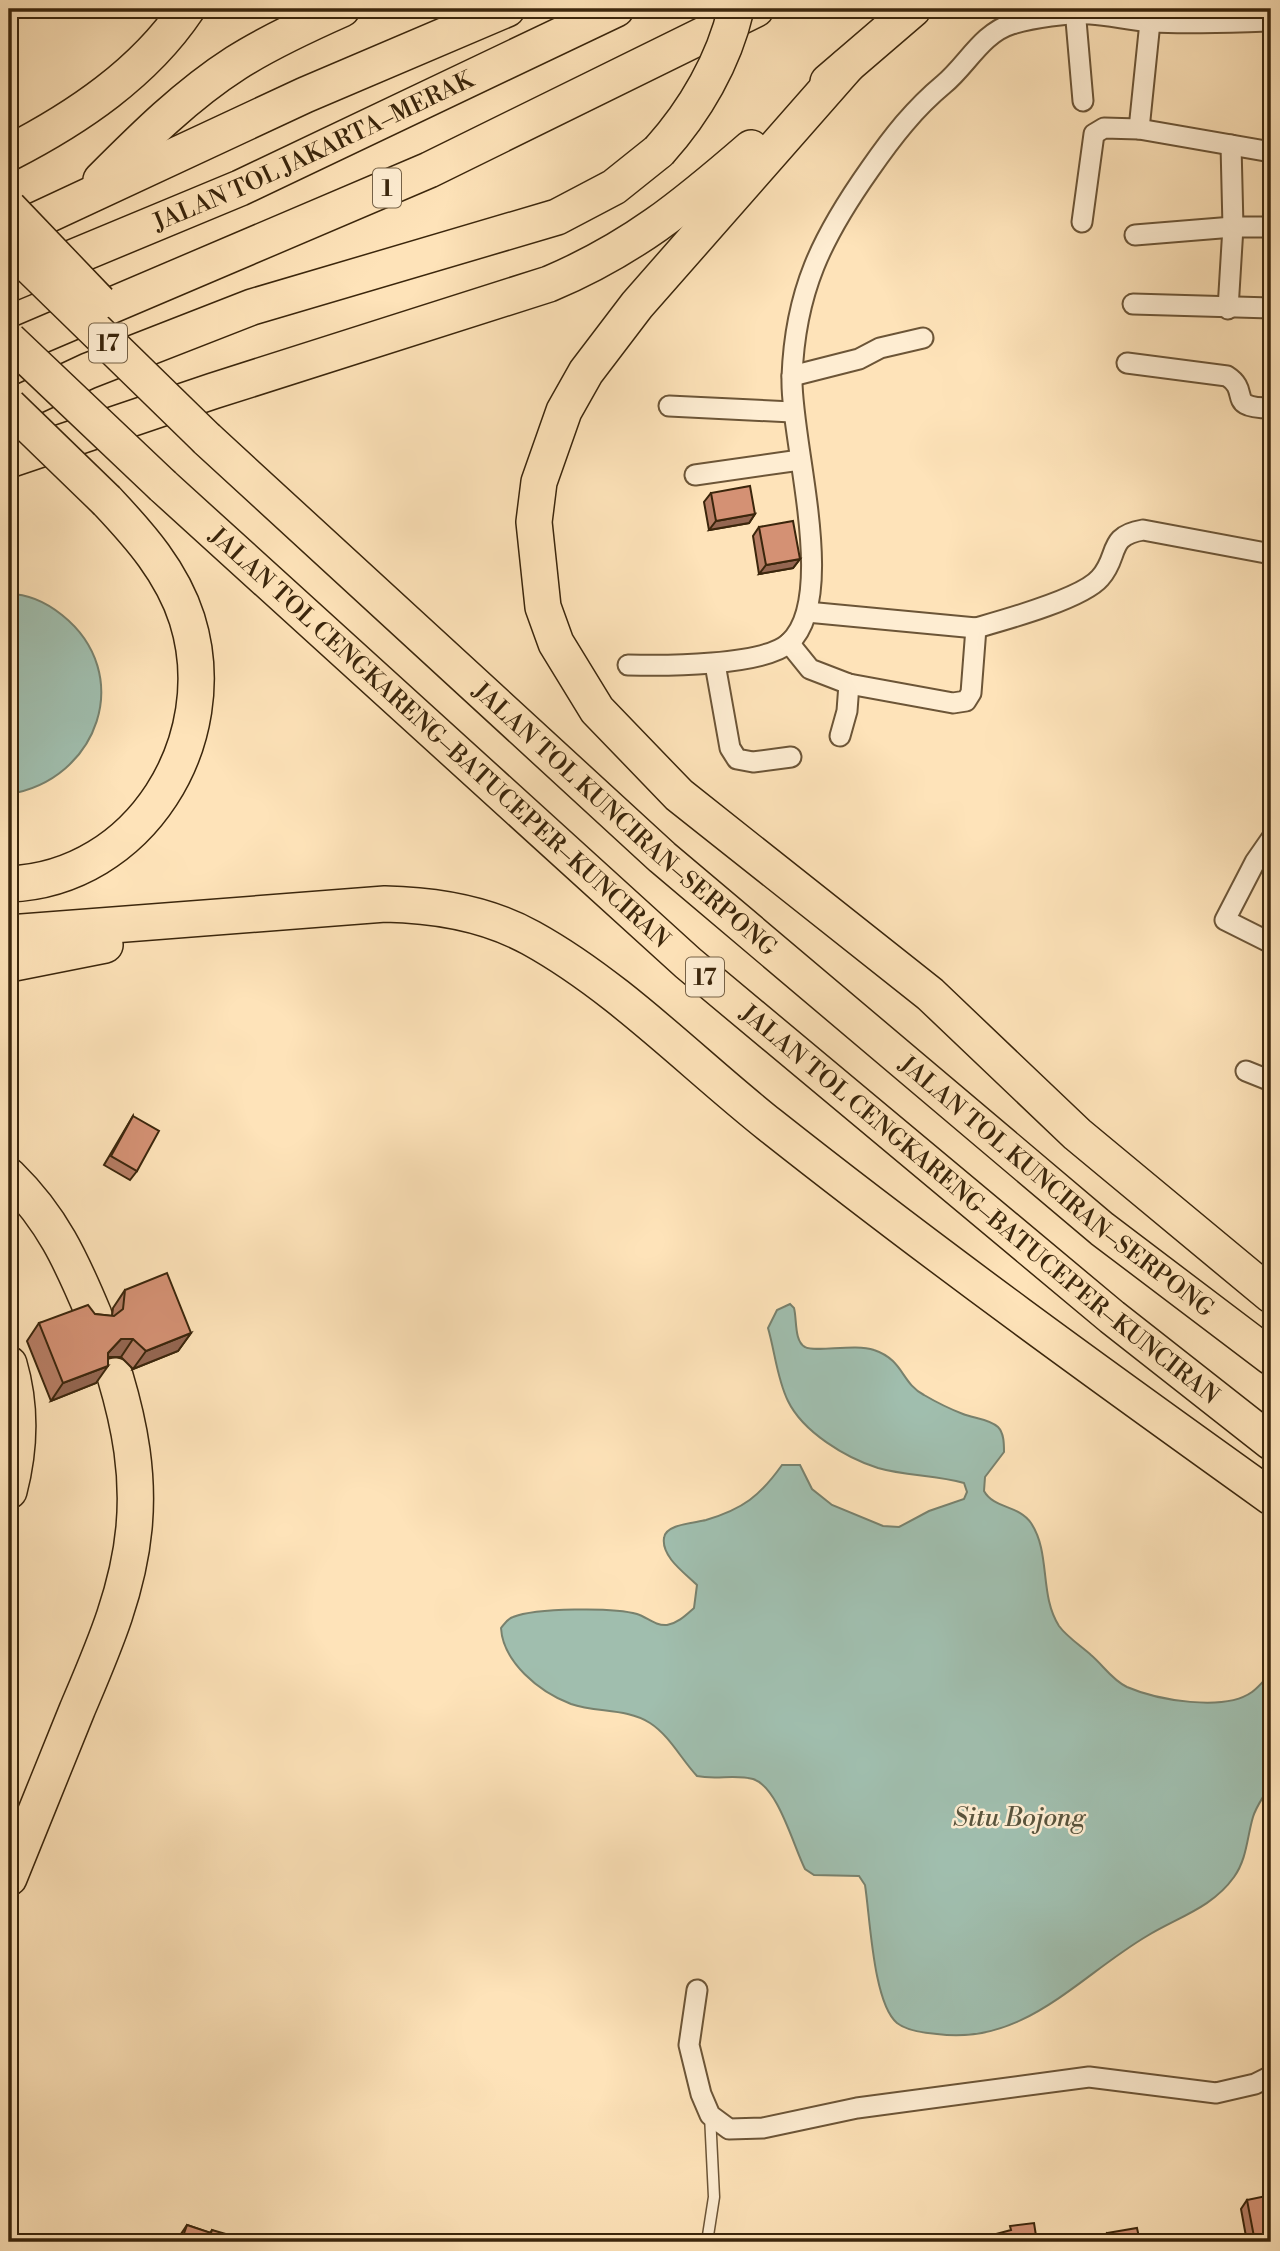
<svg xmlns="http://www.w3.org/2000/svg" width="1280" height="2251" font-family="'Libre Bodoni',serif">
  <rect width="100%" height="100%" fill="#fee3b9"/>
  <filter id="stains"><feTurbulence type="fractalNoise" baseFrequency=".00286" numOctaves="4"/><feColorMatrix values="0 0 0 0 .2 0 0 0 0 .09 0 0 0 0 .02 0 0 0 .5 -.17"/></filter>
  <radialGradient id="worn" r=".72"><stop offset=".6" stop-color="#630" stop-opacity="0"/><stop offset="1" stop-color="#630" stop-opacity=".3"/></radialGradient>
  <g fill="#a0beae" stroke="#78816d" stroke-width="2">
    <path d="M9 594C28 594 47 603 62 615 136 674 98 780 9 794Z"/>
    <path d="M790 1304 794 1308C797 1319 794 1341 805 1347 815 1353 855 1343 874 1350 904 1360 901 1383 924 1395 936 1402 950 1409 963 1414 973 1418 990 1419 998 1427 1004 1433 1004 1444 1004 1452L985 1477 984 1491C994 1509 1019 1505 1031 1523 1051 1553 1039 1595 1059 1626 1067 1637 1081 1646 1091 1655 1103 1665 1112 1680 1127 1687 1157 1700 1224 1712 1252 1692 1259 1687 1265 1679 1271 1673 1271 1691 1275 1773 1270 1784 1265 1796 1257 1804 1253 1817 1247 1837 1247 1859 1234 1877 1212 1908 1178 1917 1147 1936 1079 1976 1024 2046 937 2034 925 2033 907 2031 897 2023 873 2003 870 1916 865 1885L859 1876 814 1875 805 1869C793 1845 778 1787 753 1779 735 1774 716 1780 697 1776 681 1759 670 1736 650 1723 626 1708 597 1713 571 1704 539 1692 503 1662 501 1628 505 1623 507 1619 513 1617 535 1608 614 1607 637 1614 647 1617 655 1626 667 1625 678 1623 686 1615 694 1608L697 1585C686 1574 661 1557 664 1538 665 1524 695 1523 706 1520 743 1509 760 1496 782 1465H800L812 1489 832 1505 883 1526 899 1527 929 1511 964 1499 967 1492 964 1483C936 1475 906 1476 878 1468 846 1458 803 1432 788 1401 777 1379 775 1352 768 1328L777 1310Z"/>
  </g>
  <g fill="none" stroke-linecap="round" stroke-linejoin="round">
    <defs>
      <polyline id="lane" points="707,2242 714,2197 710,2115"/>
      <g id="street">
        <polyline points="1075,9 1083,101"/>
        <polyline points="1139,129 1150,22"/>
        <polyline points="1082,222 1094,134 1104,128 1139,129 1271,152"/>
        <polyline points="1135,235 1233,227 1271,227"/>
        <polyline points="1133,304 1271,308"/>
        <polyline points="1228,309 1233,227 1231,145"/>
        <path d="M1127 363 1227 376C1252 392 1224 408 1271 408"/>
        <polyline points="792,376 859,359 880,348 923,338"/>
        <polyline points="669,406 792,412"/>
        <polyline points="695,475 800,460"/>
        <polyline points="807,612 976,628"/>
        <path d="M789 643 810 669 849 684 953 703 966 701 971 693 976 628C1004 620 1082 599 1100 578 1120 556 1106 536 1143 530L1271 554"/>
        <polyline points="715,664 730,748 737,759 753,762 791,757"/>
        <path d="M628 665C663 666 763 666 789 643 839 598 790 439 792 377 795 291 822 237 870 169 893 136 914 109 944 84 967 65 982 33 1012 24 1035 17 1066 13 1090 14 1111 15 1131 21 1152 22 1192 24 1232 22 1271 21"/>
        <polyline points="840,736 847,711 849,684"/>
        <polyline points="1271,839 1255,862 1225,920 1271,943"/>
        <polyline points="1246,1071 1271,1081"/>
        <polyline points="697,1990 689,2045 701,2094 710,2115 729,2129 763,2128 857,2108 1089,2077 1216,2093 1255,2084 1271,2076"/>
      </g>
      <g id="highway">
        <polyline points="847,66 637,305 586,372 564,411 539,482 534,522 543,607 556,643 597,710 679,795 930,994 1077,1134 1271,1295"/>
        <polyline points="828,82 913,9"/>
        <path d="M9 153C77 118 144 73 187 9"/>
        <path d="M101 180C143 138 186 95 236 63 269 42 306 25 342 9"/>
        <polyline points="9,233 305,95 507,9"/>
        <path id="s1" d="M9 284 240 188 616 9"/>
        <polyline points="9,349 429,170 756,9"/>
        <polyline points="9,408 88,371 252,307 557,217 614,187 659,151"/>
        <path id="s2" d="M207 439 662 857 1102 1229 1271 1357"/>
        <path d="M9 460 213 391 549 284C632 249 684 206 751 148"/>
        <path id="s3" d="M163 486 688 963 1112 1317 1271 1442"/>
        <path d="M9 884C140 879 225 740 187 619 172 572 140 536 107 501"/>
        <path d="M9 933 385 904C436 905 486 913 531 938 618 986 693 1064 770 1125 933 1254 1102 1376 1271 1497"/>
        <polyline points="9,964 105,945"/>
        <path d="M9 1176C52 1218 71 1260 94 1315"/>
        <path d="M9 1364C21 1405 20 1449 9 1491"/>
        <path d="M9 1878C32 1822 54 1766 77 1710 102 1651 128 1593 134 1528 139 1475 130 1426 115 1376"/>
      </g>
    </defs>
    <use href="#lane" stroke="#6c5537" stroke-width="13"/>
    <use href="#street" stroke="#6c5537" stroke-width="23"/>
    <use href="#highway" stroke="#3b260c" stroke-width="38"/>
    <use href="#lane" stroke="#feedd2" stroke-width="10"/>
    <use href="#street" stroke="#feedd2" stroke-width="19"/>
    <use href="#highway" stroke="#fee3b9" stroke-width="35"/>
    <defs>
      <g id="highway-bridge">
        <path d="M659 151C695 111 724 61 736 9"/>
        <polyline points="9,208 99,302"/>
        <polyline points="9,246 207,439"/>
        <polyline points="9,340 163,486"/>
        <polyline points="9,406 107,501"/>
      </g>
    </defs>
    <use href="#highway-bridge" stroke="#3b260c" stroke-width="38" stroke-linecap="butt"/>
    <use href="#highway-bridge" stroke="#fee3b9" stroke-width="35"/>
  </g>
  <g fill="#b67d64" stroke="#3b260c" stroke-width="2">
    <polygon points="711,493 755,514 749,523 709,530 704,502"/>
    <polygon points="759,527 800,559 793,568 759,574 753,536"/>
    <polygon points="133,1116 137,1171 130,1180 104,1165"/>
    <polygon points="125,1290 191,1333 178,1351 133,1369 121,1357 109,1357 96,1383 51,1401 27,1341 39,1323 95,1314 112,1316 113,1308"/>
    <polygon points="1247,2200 1271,2242 1247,2242 1241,2209"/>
    <polygon points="187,2225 210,2233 212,2230 235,2242 178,2242 181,2234"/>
    <polygon points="1107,2233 1140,2242 1101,2242"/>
  </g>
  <g fill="#946651" stroke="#3b260c" stroke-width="2">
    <polygon points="755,514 749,523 709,530 716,521"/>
    <polygon points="800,559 793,568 759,574 766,565"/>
    <polygon points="191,1333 178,1351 133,1369 146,1351"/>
    <polygon points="121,1339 133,1339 121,1357 109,1357 96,1370 108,1353"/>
    <polygon points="108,1366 96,1383 51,1401 63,1383"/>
  </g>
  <g fill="#d49174" stroke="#3b260c" stroke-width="2">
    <polygon points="750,486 755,514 716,521 711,493"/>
    <polygon points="793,521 800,559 766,565 759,527"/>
    <polygon points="133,1116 159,1131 137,1171 111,1156"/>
    <polygon points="167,1273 191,1333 146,1351 133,1339 121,1339 108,1353 108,1366 63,1383 39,1323 88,1305 95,1314 114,1316 123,1309 125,1290"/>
    <polygon points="1271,2195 1271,2242 1255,2242 1247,2200"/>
    <polygon points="1034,2223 1037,2242 970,2242 970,2241 1011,2230 1010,2226"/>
    <polygon points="187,2225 211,2233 212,2230 236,2237 235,2242 181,2242"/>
    <polygon points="1137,2228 1140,2242 1109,2242 1107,2233"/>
    <polygon points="61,2235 82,2242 58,2242"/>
  </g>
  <g text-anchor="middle" stroke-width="5" stroke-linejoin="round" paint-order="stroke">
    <g fill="#feedd2" stroke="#766247" stroke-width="2">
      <rect x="373" y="168.5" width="28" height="39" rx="5"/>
      <rect x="89" y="323.5" width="38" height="39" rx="5"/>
      <rect x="686" y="957.5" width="38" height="39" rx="5"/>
    </g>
    <g font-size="23" font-weight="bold" fill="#3b260c">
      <text x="387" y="196">1</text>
      <text x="108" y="351">17</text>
      <text x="705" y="985">17</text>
    </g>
    <g font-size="24" fill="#3b260c" stroke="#feedd2">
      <text dy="8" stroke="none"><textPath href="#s1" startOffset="332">JALAN TOL JAKARTA–MERAK</textPath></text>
      <text dy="8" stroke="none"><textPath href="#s3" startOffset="374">JALAN TOL CENGKARENG–BATUCEPER–KUNCIRAN</textPath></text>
      <text dy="8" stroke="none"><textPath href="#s2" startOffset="565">JALAN TOL KUNCIRAN–SERPONG</textPath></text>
      <text dy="8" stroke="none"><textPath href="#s2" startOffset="1132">JALAN TOL KUNCIRAN–SERPONG</textPath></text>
      <text dy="8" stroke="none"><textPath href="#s3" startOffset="1088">JALAN TOL CENGKARENG–BATUCEPER–KUNCIRAN</textPath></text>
    </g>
    <g font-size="26" font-style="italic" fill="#59543d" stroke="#feedd2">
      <text x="1019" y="1826">Situ Bojong</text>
    </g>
  </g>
  <rect width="1280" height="2251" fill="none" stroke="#fee3b9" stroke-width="35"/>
  <rect x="10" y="10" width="1259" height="2230" fill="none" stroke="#3b260c" stroke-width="3.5"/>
  <rect x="18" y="18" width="1245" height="2216" fill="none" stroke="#3b260c" stroke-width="2"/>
  <rect width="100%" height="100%" filter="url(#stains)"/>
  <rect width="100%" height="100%" fill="url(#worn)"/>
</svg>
